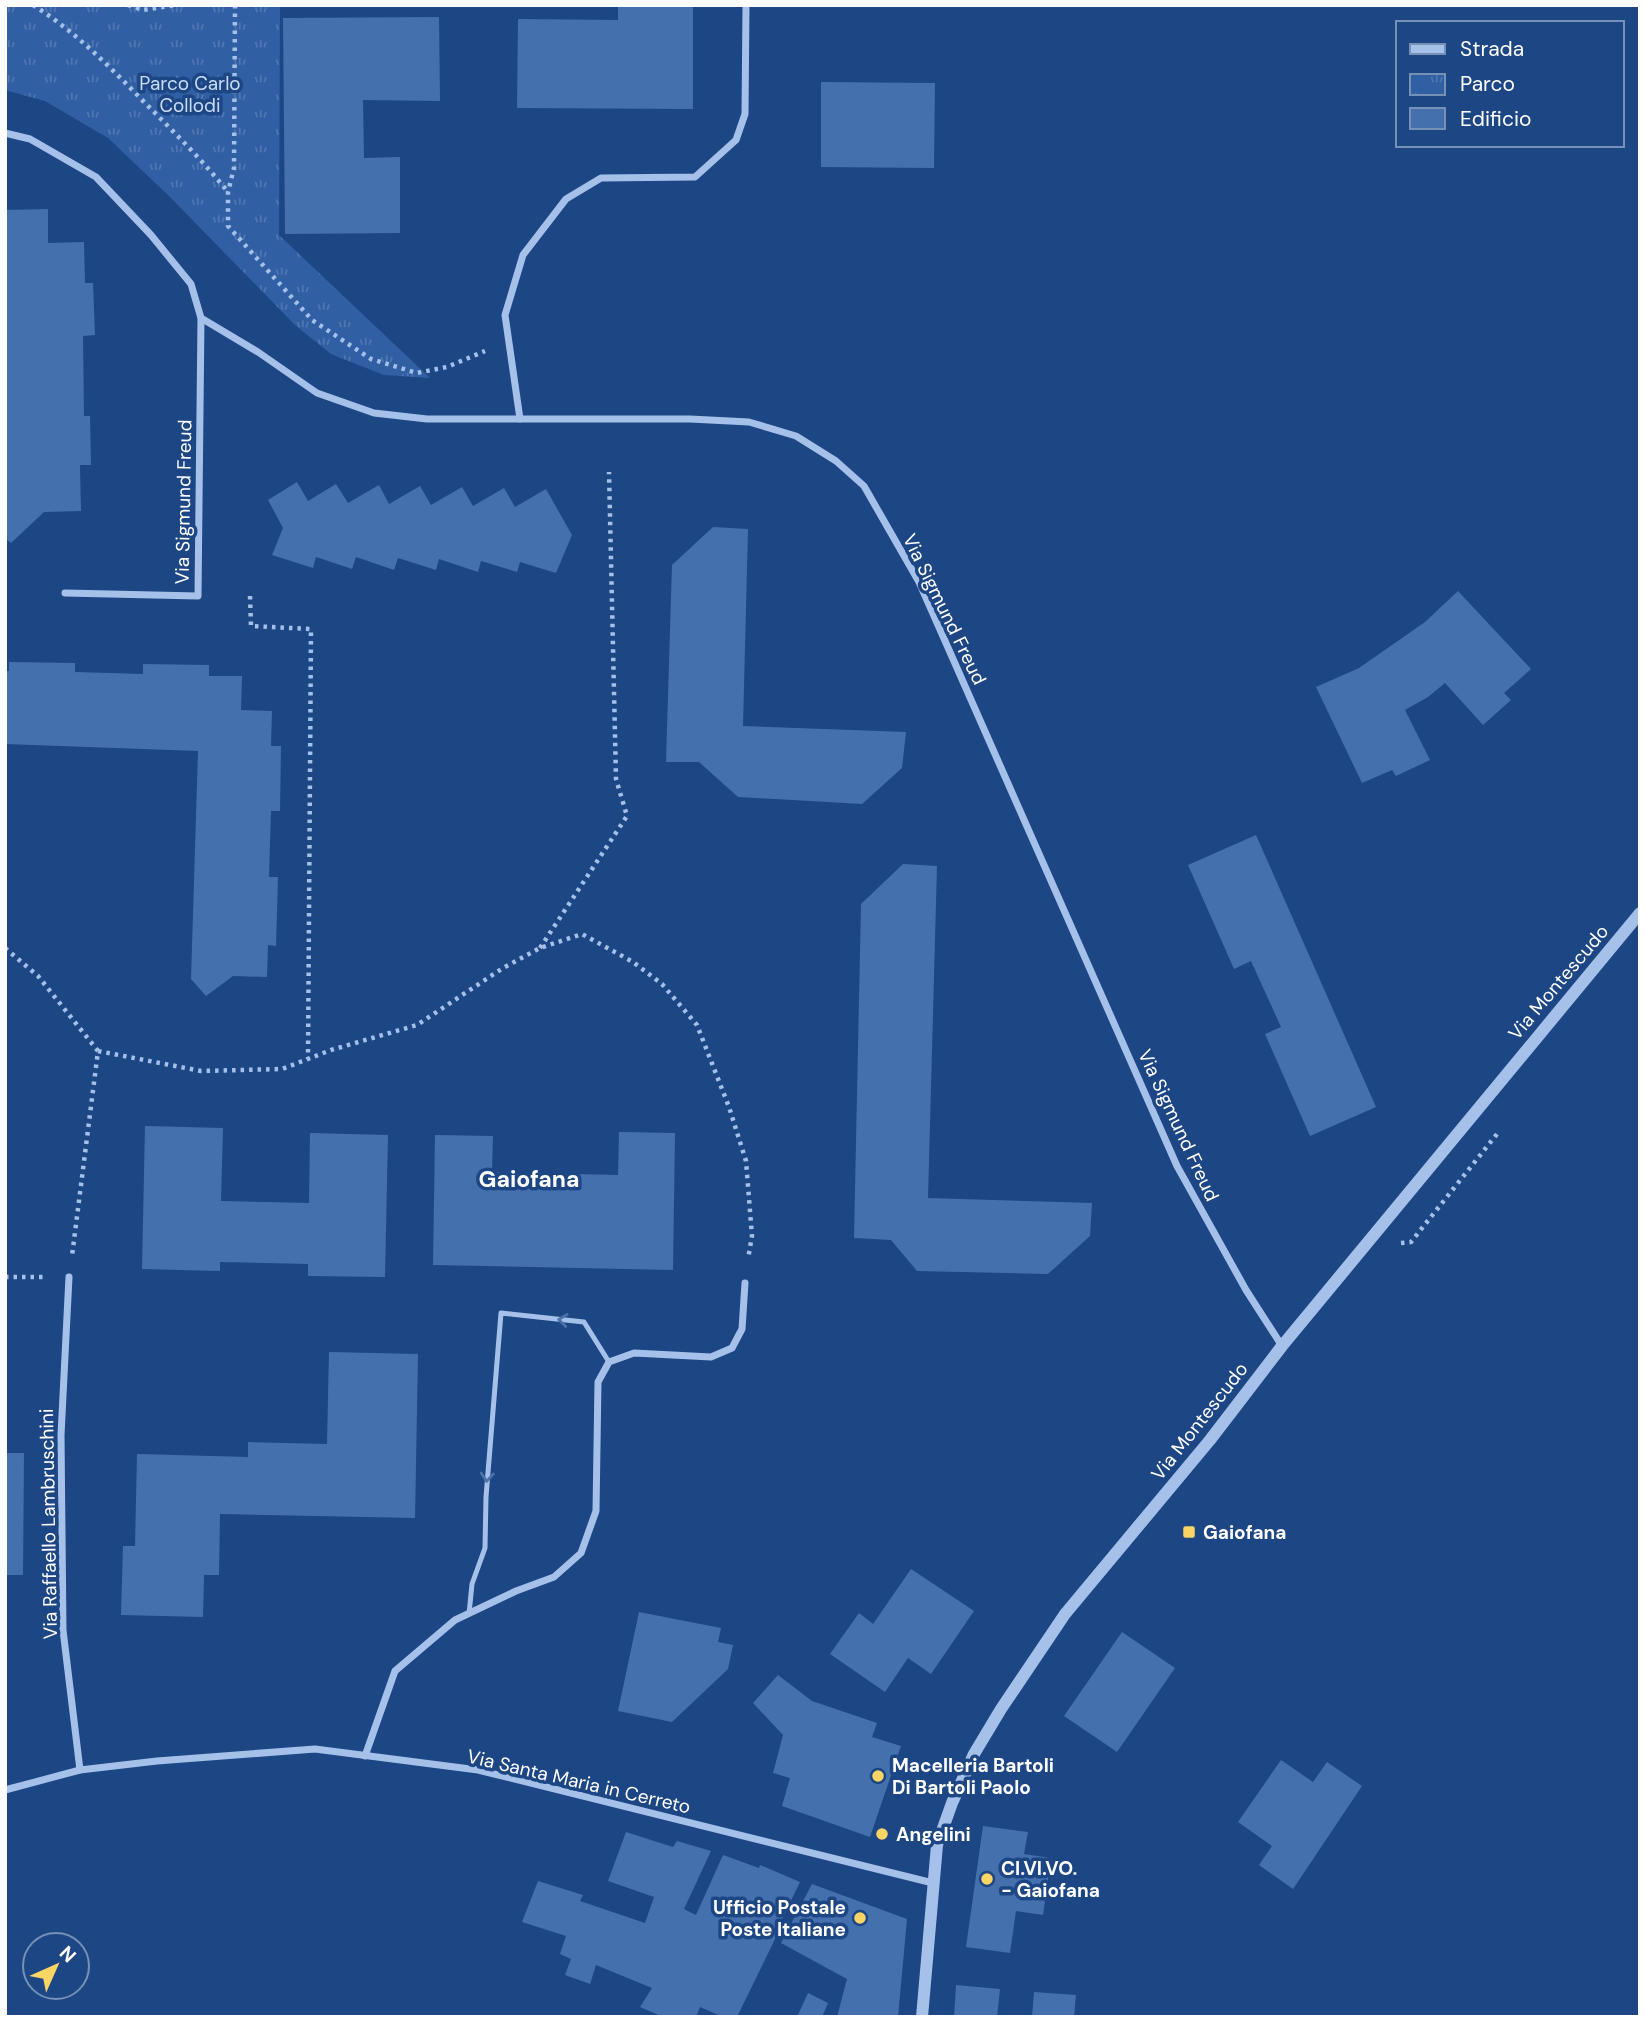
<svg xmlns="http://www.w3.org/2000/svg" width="1645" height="2022" font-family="'DM Sans',sans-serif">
  <defs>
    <pattern id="park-tufts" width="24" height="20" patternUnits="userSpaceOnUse" patternTransform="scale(1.75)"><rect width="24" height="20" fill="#315fa3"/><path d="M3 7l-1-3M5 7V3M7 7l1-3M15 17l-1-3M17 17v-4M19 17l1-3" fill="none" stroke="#5077b1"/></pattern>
  </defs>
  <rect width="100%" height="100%" fill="#1d4685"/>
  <polygon fill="url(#park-tufts)" points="5,5 280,5 279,235 430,378 384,375 331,354 295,325 169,196 108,138 45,101 5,90"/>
  <g fill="#4570ae">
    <polygon points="618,5 693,5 693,109 517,108 518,19 618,20"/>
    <polygon points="439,17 440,101 363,100 364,158 400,157 400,233 285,234 283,18"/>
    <polygon points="821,82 935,83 934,168 821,167"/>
    <polygon points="48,209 48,243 84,242 85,283 93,283 95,335 83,336 84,416 90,416 91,465 80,465 81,511 44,512 11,543 5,538 5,210"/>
    <polygon points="297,482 308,501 336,484 348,503 379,485 389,504 420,486 431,505 462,487 473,506 504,488 515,507 546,489 572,535 556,573 520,562 517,572 481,561 478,572 439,559 436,570 398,558 394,570 356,557 352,569 316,557 313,568 272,555 283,528 268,500"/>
    <polygon points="713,527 748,529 743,726 906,732 902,768 862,804 738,797 699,762 666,762 672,565"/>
    <polygon points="1458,591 1531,669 1504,693 1511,700 1483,725 1445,683 1428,697 1405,710 1430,760 1396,776 1392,770 1362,783 1316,687 1359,668 1425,622"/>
    <polygon points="9,662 75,663 75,672 143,674 143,664 209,665 209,676 242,676 241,710 272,711 271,746 281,746 280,811 271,811 269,877 278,877 276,946 268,945 267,977 233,976 206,996 191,979 198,751 5,744 5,671 9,671"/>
    <polygon points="1256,835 1376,1107 1310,1136 1265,1034 1281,1027 1251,961 1234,969 1188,865"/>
    <polygon points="903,864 937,866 928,1198 1092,1203 1090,1236 1048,1274 917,1271 891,1240 854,1238 861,904"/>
    <polygon points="145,1126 223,1128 221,1201 309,1203 310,1133 388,1135 385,1277 308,1276 308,1264 220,1262 220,1271 142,1269"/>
    <polygon points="619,1132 675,1133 673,1270 433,1265 435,1135 493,1136 492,1172 618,1175"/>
    <polygon points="329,1352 418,1354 415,1518 220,1514 219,1575 204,1575 203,1617 121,1615 123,1546 135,1546 137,1454 248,1457 248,1442 327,1444"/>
    <polygon points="5,1453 24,1453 23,1575 5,1575"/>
    <polygon points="911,1569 974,1611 931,1674 908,1658 885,1692 830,1654 859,1613 873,1624"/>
    <polygon points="639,1612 721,1628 718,1642 733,1645 728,1669 672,1722 618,1711"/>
    <polygon points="1122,1632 1175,1668 1117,1752 1064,1716"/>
    <polygon points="778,1675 812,1701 877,1723 872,1737 901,1746 870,1837 782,1806 790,1778 773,1773 783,1735 753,1703"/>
    <polygon points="1281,1760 1313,1782 1327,1762 1362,1786 1293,1889 1259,1865 1272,1846 1238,1822"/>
    <polygon points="983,1826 1028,1832 1024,1854 1051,1858 1043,1915 1016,1911 1010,1953 966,1947"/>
    <polygon points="626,1832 673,1847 677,1841 711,1851 684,1909 696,1915 723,1855 759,1868 760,1865 800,1882 775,1934 777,1935 737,2017 723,2017 700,2007 696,2017 663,2017 640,2007 652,1988 596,1965 590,1984 565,1975 571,1959 560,1954 566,1936 522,1922 538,1881 583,1895 580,1901 645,1923 654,1897 608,1881"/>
    <polygon points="812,1884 907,1919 898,2017 837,2017 847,1979 781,1943"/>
    <polygon points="956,1985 1000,1989 997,2017 954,2017"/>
    <polygon points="1034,1992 1076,1995 1074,2017 1032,2017"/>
    <polygon points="808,1993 828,2003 822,2017 797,2017"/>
  </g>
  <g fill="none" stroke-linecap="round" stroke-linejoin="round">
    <g stroke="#a5c1ea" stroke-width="4.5" stroke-dasharray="3.5 5" stroke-linecap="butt">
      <path d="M33 5C76 32 111 68 147 105 175 133 203 161 228 192"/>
      <polyline points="128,5 143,10 177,5"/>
      <polyline points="235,5 234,168 228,192 228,226 312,320 371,359 417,373 447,367 485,351"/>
      <polyline points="250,596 251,626 311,629 308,1059"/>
      <polyline points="5,948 38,976 98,1051 72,1256"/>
      <polyline points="540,948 627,816 616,779 609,472"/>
      <polyline points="98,1051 201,1071 282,1069 331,1050 417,1025 503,968 540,948 582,934 633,962 662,984 697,1025 729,1107 746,1161 752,1236 748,1259"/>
      <polyline points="1401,1243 1411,1242 1497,1134"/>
      <polyline points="5,1277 43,1277"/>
    </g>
    <polyline stroke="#a5c1ea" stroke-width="5" points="469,1614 472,1584 485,1548 486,1497 501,1313 584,1322 609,1362"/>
    <g stroke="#a5c1ea" stroke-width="7">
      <polyline points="5,133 30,139 96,177 151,235 191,284 201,318 258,352 317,393 374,413 427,419 690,419 749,422 796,436 836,461 864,486 919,582 1177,1166 1246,1290 1282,1346"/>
      <polyline points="520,419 505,315 523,255 566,199 601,178 695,177 736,140 745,114 746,5"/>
      <polyline points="65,593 198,596 201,318"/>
      <polyline points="69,1277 61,1435 63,1630 80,1770"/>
      <polyline points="365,1756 395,1671 455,1620 516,1591 554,1577 581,1553 596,1511 598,1382 609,1362 634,1353 711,1357 732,1348 742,1329 745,1283"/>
      <polyline points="5,1790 80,1770 157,1761 315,1749 478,1770 933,1883"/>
    </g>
    <polyline stroke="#a5c1ea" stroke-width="12" points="922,2017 937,1845 952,1803 974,1754 1001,1709 1065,1614 1210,1440 1282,1346 1640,913"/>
  </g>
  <defs><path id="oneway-chevron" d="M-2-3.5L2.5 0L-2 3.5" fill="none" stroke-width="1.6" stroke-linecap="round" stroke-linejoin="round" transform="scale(1.75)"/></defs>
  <g stroke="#4d71a8">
    <use href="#oneway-chevron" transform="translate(563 1320) rotate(-173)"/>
    <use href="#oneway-chevron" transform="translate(487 1477) rotate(95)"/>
  </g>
  <g fill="#fad563" stroke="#1d4685" stroke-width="2.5">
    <rect x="1182" y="1525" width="14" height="14" rx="3.5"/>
    <circle cx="878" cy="1776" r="7"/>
    <circle cx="882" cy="1834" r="7"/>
    <circle cx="987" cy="1879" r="7"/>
    <circle cx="860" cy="1918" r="7"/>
  </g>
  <g text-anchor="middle" stroke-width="7" stroke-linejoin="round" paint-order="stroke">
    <g font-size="19" fill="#c9ddf8" stroke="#1d4685">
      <text x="190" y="90">Parco Carlo<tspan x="190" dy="22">Collodi</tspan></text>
    </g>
    <g font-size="19" fill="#fff" stroke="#1d4685">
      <text transform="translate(183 502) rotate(-89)" y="7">Via Sigmund Freud</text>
      <text transform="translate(945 609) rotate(64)" y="7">Via Sigmund Freud</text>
      <text transform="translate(1558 982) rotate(-50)" y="7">Via Montescudo</text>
      <text transform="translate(1179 1125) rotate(65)" y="7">Via Sigmund Freud</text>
      <text transform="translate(1199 1421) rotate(-52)" y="7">Via Montescudo</text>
      <text transform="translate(48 1524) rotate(-91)" y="7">Via Raffaello Lambruschini</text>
      <text transform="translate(579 1781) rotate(13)" y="7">Via Santa Maria in Cerreto</text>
    </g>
    <g font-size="19" font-weight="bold" fill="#fff" stroke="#1d4685" text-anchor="start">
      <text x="1203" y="1539">Gaiofana</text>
      <text x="892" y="1772">Macelleria Bartoli<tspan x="892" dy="22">Di Bartoli Paolo</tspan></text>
      <text x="896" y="1841">Angelini</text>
      <text x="1001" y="1875">CI.VI.VO.<tspan x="1001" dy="22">- Gaiofana</tspan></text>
      <text x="846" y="1914" text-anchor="end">Ufficio Postale<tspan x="846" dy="22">Poste Italiane</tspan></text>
    </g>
    <g font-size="23" font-weight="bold" fill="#fff" stroke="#1d4685">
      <text x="529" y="1187">Gaiofana</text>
    </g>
  </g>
  <rect width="1645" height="2022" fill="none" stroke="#ffffff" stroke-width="14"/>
  <rect x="1396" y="21" width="228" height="126" fill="#1d4685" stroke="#7790b6" stroke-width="2"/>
  <rect x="1410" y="44" width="35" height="10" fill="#a5c1ea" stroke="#7790b6" stroke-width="2"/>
  <text x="1460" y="56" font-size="21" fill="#ffffff">Strada</text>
  <rect x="1410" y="74" width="35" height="21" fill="url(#park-tufts)" stroke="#7790b6" stroke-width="2"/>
  <text x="1460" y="91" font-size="21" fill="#ffffff">Parco</text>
  <rect x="1410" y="108" width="35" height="21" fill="#4570ae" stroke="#7790b6" stroke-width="2"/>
  <text x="1460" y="126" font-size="21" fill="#ffffff">Edificio</text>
  <g transform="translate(56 1966) rotate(45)"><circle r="33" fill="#1d4685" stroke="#7790b6" stroke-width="2"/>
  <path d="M0-5L12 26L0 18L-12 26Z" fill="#fad563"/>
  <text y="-10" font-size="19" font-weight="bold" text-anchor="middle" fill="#ffffff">N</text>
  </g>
</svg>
